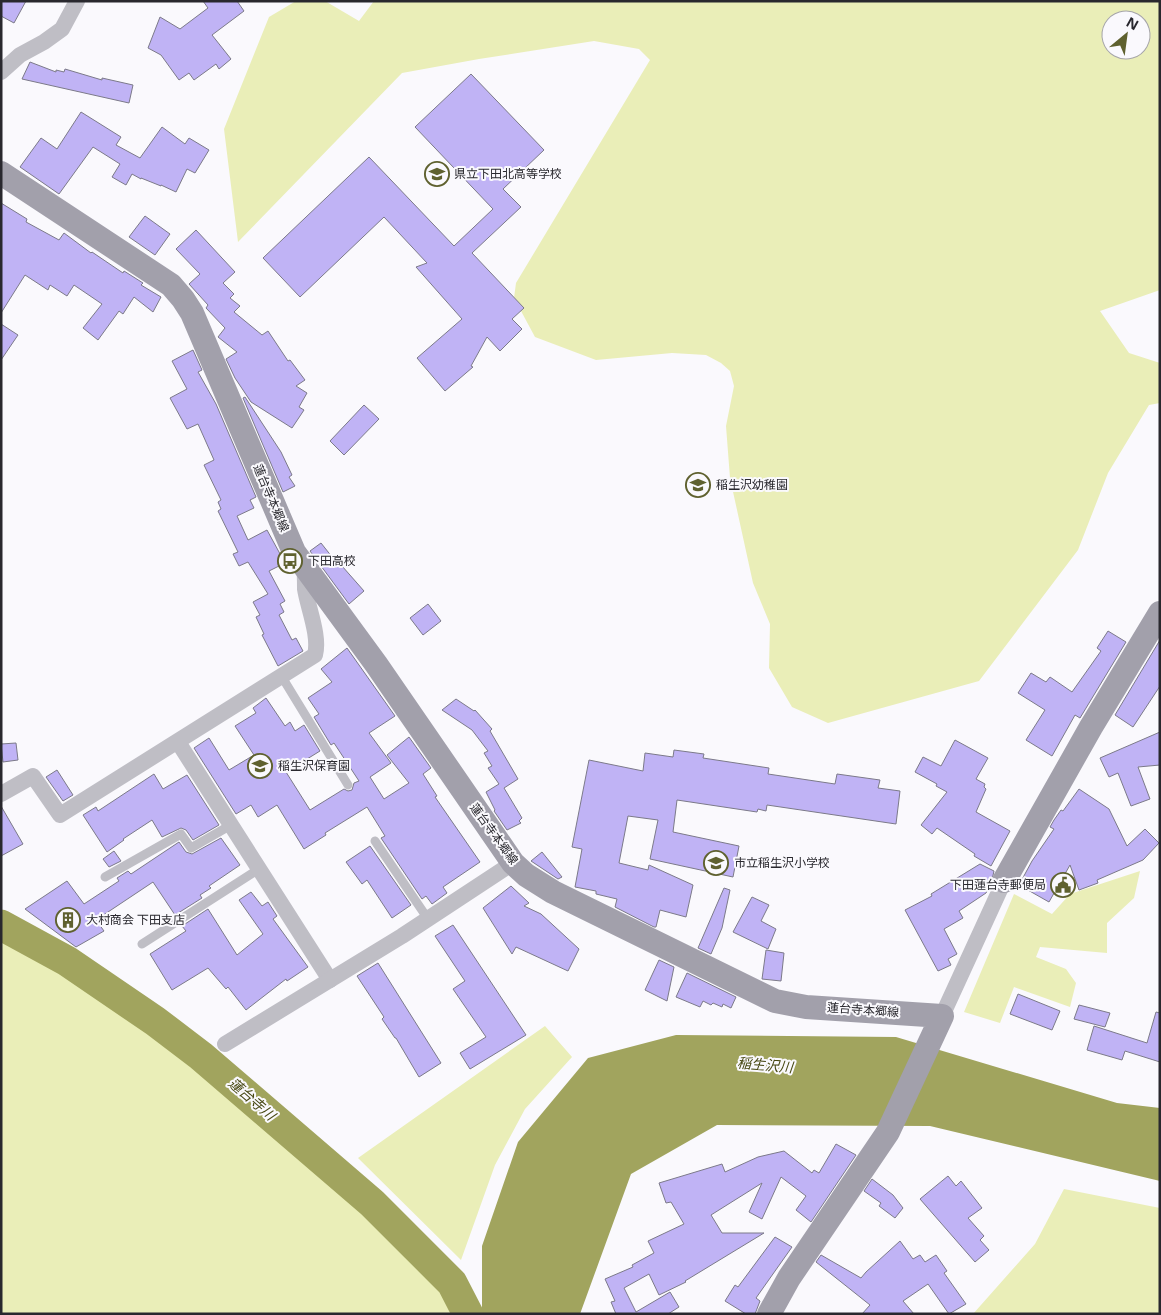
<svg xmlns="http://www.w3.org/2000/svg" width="1161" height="1315" font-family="'Noto Sans','Noto Sans JP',sans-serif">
  <rect width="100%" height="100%" fill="#faf9fd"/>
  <g fill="#eaeeb8" fill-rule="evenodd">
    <path d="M296 1H325L359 21 374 1H1160V290L1100 311 1129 353 1160 363V403L1149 405 1108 473 1078 550 979 681 828 723 792 707 769 668 770 624 753 583 730 478 726 426 734 386 730 371 721 363 706 355 672 353 596 360 535 337 514 298 516 283 650 60 639 49 594 41 479 59 402 73 238 242 224 129 269 17ZM1111 20H1141V50H1111Z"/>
    <polygon points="1140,871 1134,898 1107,923 1107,953 1040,947 1036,957 1066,969 1076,983 1070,1007 1014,987 1000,1023 964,1012 1014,894 1052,914 1070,894"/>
    <polygon points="1,931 106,995 188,1054 318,1166 406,1245 440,1289 451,1314 1,1314"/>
    <polygon points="545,1026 572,1057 525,1109 495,1165 461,1260 358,1158"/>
    <polygon points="1064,1189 1160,1208 1160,1314 973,1314 1035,1244"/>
  </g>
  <polygon fill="#a1a45e" points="676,1035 896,1037 1117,1103 1160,1108 1160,1181 930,1126 717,1125 631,1174 580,1314 482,1314 482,1246 518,1142 588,1058"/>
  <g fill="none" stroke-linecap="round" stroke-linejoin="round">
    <polyline stroke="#a1a45e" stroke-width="31" points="1,925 67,961 155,1021 201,1056 372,1203 452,1283 468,1314"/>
  </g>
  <g fill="#c0b3f5" stroke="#7c7a89">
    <polygon points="1,1 26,1 14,23 1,16"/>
    <polygon points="203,1 237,1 244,11 212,35 231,59 219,69 216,64 194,80 189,73 179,80 161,55 148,48 160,17 180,29 208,8"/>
    <polygon points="30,62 56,72 56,70 64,72 65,69 102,80 102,78 133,85 129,103 22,79"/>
    <polygon points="471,74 544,150 503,189 521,207 472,253 524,308 512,319 522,329 500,351 487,337 471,366 473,367 445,391 417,358 462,319 416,267 427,263 384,217 300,297 263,258 369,157 454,246 493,209 415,127"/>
    <polygon points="81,112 121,137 116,145 140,158 162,127 185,144 189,138 209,150 195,173 187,169 176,192 161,185 161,186 141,178 141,179 132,174 126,185 112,177 120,164 93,147 59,194 20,167 41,138 57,149"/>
    <polygon points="1,203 27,219 26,222 59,240 64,233 91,253 92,252 123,273 124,271 143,283 141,285 161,297 153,312 134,297 123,314 119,311 98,340 83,328 102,304 74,285 67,296 50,285 48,290 25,275 1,313"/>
    <polygon points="145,216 170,234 155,255 129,237"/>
    <polygon points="196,230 235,272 223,283 234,294 230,298 240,306 234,312 262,335 268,331 288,361 290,360 305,380 296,386 307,393 299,407 304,410 292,428 251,402 235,378 226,359 237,352 218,337 225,328 206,308 208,305 189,284 200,274 176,249"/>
    <polygon points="1,324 18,335 1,360"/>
    <polygon points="193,350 202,370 198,372 216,404 256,497 250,500 254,508 237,516 248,540 267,530 285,563 269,571 285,601 280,604 284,612 279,615 292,640 296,638 303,651 278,666 262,635 264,634 256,617 260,615 253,602 268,594 248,562 239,566 233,554 238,552 218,511 221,509 218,502 221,500 204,465 214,460 198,424 187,429 170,398 187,389 172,361"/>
    <polygon points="245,397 281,452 292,475 289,477 295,486 283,492 243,398"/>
    <polygon points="364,405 379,419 344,455 330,441"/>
    <polygon points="321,543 340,567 342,566 364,591 349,604 310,551"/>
    <polygon points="428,604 441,621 423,635 410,618"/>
    <polygon points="1108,631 1126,642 1080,718 1075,715 1052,756 1026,740 1045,710 1018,693 1031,673 1046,682 1050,677 1072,692 1101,651 1097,648"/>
    <polygon points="1160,640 1160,686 1133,727 1115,715"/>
    <polygon points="347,648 395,716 369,733 391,763 370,777 384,799 409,783 387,755 409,737 431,768 423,774 437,796 435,797 480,862 443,887 447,893 432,904 426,896 422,899 381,838 385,836 367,807 325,833 326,835 304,849 277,805 258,817 251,805 236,814 194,748 209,738 229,770 254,755 235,726 256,713 253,708 266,698 285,726 290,722 295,731 304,725 320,751 286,772 310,810 344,789 348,791 352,790 354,783 359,781 334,743 331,745 314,717 319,714 308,698 332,682 321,669"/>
    <polygon points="456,699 474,711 475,710 492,729 490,731 518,779 504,788 522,818 519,821 521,823 507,830 494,811 495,810 486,792 499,784 488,768 492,766 484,753 488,751 472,730 442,710"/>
    <polygon points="1160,732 1160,765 1138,767 1150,799 1131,806 1118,773 1109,777 1100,758"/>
    <polygon points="955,740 988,758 976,779 985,784 984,787 986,789 976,812 1010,831 991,866 974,856 975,854 937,828 932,834 921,825 947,792 936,786 937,784 915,772 923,757 941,766"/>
    <polygon points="16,743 18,760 3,762 1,744"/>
    <polygon points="674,750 704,754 703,758 769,768 768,774 835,784 837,774 880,780 878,788 900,791 896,824 767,805 766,811 758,809 757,812 677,800 673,832 739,846 733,877 650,859 658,820 628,816 619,863 648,870 649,865 693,885 686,917 660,910 656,927 654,927 615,907 617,899 596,894 596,891 575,887 582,849 572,847 589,760 643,771 645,753 673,757"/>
    <polygon points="57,770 73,795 63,801 46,777"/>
    <polygon points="154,774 163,789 187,775 219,825 193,840 186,830 181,828 162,837 152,820 123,839 124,840 107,852 83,815 96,807 98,811"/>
    <polygon points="1079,789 1109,809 1127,846 1145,829 1159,843 1143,860 1097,880 1098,883 1079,890 1070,865 1049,902 1019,885 1032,861 1054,829 1050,827 1054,820 1061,810 1063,811"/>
    <polygon points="1,806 23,844 1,856"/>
    <polygon points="221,838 240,865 209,886 211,888 200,895 202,898 175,915 153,882 96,920 104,931 76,947 25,909 67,881 84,904 119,881 117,878 128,871 131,874 179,842 186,852 192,854"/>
    <polygon points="370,846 411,905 392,918 367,880 362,884 346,862"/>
    <polygon points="114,851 121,861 109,867 103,859"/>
    <polygon points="542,852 562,877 558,879 531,861"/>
    <polygon points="980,864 994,871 991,884 986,893 959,911 963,918 944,929 957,954 948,959 951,965 938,971 905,910 932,896 931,894"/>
    <polygon points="511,886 529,903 524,906 541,914 579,949 568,971 516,947 512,954 483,908"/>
    <polygon points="724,888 730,890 722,928 711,954 698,948"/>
    <polygon points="251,892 262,906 268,902 277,916 273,919 308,967 287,981 286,979 246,1010 228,987 226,989 208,968 172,990 150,954 186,931 182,926 208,909 237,955 263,934 239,900"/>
    <polygon points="752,897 769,905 761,921 776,929 768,949 733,932"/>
    <polygon points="453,925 526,1035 470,1069 460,1053 486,1037 453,989 465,981 435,936"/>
    <polygon points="766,950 784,953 781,981 762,979"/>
    <polygon points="659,960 674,967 667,1001 645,990"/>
    <polygon points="378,963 441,1063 419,1077 396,1038 395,1038 382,1019 384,1017 357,976"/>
    <polygon points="687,973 736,997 731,1008 723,1004 722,1007 713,1003 711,1005 703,1001 700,1007 676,997"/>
    <polygon points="1018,994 1060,1011 1052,1030 1010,1014"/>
    <polygon points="1079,1005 1110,1013 1105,1027 1074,1019"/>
    <polygon points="1156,1012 1160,1013 1160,1062 1125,1051 1122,1060 1087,1050 1094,1026 1147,1043"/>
    <polygon points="836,1144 856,1155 811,1222 796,1210 806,1196 781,1177 762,1219 749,1212 762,1183 711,1215 722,1233 764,1233 685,1281 686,1282 659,1295 649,1274 624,1288 636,1312 670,1292 679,1307 668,1314 616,1314 611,1302 615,1301 605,1279 633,1267 632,1265 654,1253 648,1241 684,1224 671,1202 666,1203 659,1183 722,1164 725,1172 758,1157 784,1151 812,1173 814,1170 819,1173"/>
    <polygon points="948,1176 956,1186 961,1181 982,1208 968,1218 984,1236 980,1240 989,1250 975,1262 920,1199"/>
    <polygon points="872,1179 893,1195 903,1208 895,1218 879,1206 881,1203 864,1191"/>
    <polygon points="775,1237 792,1247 756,1298 760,1301 755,1314 746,1314 725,1301 735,1285 738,1287"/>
    <polygon points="900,1241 913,1259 920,1255 925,1262 936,1255 947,1271 944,1273 966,1304 949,1314 928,1284 903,1301 914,1314 862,1314 870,1305 816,1262 821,1255 861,1278 866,1272"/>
  </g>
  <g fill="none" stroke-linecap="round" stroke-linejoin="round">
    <g stroke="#bfbec5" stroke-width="9">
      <polyline points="282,677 348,785"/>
      <polyline points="375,841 428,919"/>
      <polyline points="105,877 181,834 191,848 231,825"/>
      <polyline points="142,944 259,869"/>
    </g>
    <g stroke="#bfbec5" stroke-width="16">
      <polyline points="1,72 20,55 44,42 62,29 77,1"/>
      <polyline points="178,742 330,980"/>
      <path d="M1 794 33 776 60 815 315 655C320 636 308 608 305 589 305 581 305 573 304 565"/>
      <polyline points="942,1016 1004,881"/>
      <polyline points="225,1044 402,936 513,863"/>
    </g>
    <g stroke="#a2a0ab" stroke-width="24">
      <polyline points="1,173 171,285 183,299 192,313 294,552 376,664 513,863 526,875 553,892 775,1001 806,1007 942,1016 888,1132 789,1278 769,1314"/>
      <polyline points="1004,881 1091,727 1160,613"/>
    </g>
  </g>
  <defs>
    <symbol id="school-ring" viewBox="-11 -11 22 22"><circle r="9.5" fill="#faf9fd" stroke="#5f612f" stroke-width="1.5"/><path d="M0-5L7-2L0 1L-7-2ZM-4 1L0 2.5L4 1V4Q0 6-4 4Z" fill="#5f612f"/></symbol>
    <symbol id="bus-ring" viewBox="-11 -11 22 22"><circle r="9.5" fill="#faf9fd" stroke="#5f612f" stroke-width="1.5"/><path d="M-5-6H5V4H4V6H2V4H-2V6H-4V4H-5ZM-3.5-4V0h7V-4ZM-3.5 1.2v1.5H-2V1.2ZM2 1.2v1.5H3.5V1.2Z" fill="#5f612f"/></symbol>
    <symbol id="civic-ring" viewBox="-11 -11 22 22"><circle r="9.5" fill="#faf9fd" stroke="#5f612f" stroke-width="1.5"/><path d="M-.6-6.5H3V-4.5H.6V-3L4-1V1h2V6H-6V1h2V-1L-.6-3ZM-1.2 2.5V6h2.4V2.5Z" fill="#5f612f"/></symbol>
    <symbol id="building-ring" viewBox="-11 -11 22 22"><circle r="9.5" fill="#faf9fd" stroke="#5f612f" stroke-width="1.5"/><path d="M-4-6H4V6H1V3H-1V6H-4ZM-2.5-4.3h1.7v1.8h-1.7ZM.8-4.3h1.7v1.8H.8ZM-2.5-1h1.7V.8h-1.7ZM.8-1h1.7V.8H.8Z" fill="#5f612f"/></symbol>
  </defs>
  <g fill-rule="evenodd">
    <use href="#school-ring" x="423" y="160" width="28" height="28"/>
    <use href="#school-ring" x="684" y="471" width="28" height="28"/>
    <use href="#bus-ring" x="276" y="547" width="28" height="28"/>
    <use href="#school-ring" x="246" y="752" width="28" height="28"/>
    <use href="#school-ring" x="702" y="849" width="28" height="28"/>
    <use href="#civic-ring" x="1049" y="871" width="28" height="28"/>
    <use href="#building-ring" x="54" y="906" width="28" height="28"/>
  </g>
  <g text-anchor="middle" stroke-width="4" stroke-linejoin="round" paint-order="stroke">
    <g font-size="12" fill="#29282e" stroke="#faf9fd" text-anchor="start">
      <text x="454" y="178">県立下田北高等学校</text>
      <text x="716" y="489">稲生沢幼稚園</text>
      <text x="308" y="565">下田高校</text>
      <text x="278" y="770">稲生沢保育園</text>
      <text x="734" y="867">市立稲生沢小学校</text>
      <text x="1046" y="889" text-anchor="end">下田蓮台寺郵便局</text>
      <text x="86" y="924">大村商会 下田支店</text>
    </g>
    <g font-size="12" fill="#29282e" stroke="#faf9fd">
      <text transform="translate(271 498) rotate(67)" y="4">蓮台寺本郷線</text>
      <text transform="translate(494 834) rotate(54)" y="4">蓮台寺本郷線</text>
      <text transform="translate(863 1010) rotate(4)" y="4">蓮台寺本郷線</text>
    </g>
    <g font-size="14" font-style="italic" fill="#474813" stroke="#faf9fd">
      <text transform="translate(765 1065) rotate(5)" y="5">稲生沢川</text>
      <text transform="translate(252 1099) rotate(41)" y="5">蓮台寺川</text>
    </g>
  </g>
  <rect width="1161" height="1315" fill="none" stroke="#29282e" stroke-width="5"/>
  <g transform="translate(1126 35) rotate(29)"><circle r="24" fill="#faf9fd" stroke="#a6a5aa"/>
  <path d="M0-4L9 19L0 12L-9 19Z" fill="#5f612f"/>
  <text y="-8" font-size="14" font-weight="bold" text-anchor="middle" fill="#29282e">N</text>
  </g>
</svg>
